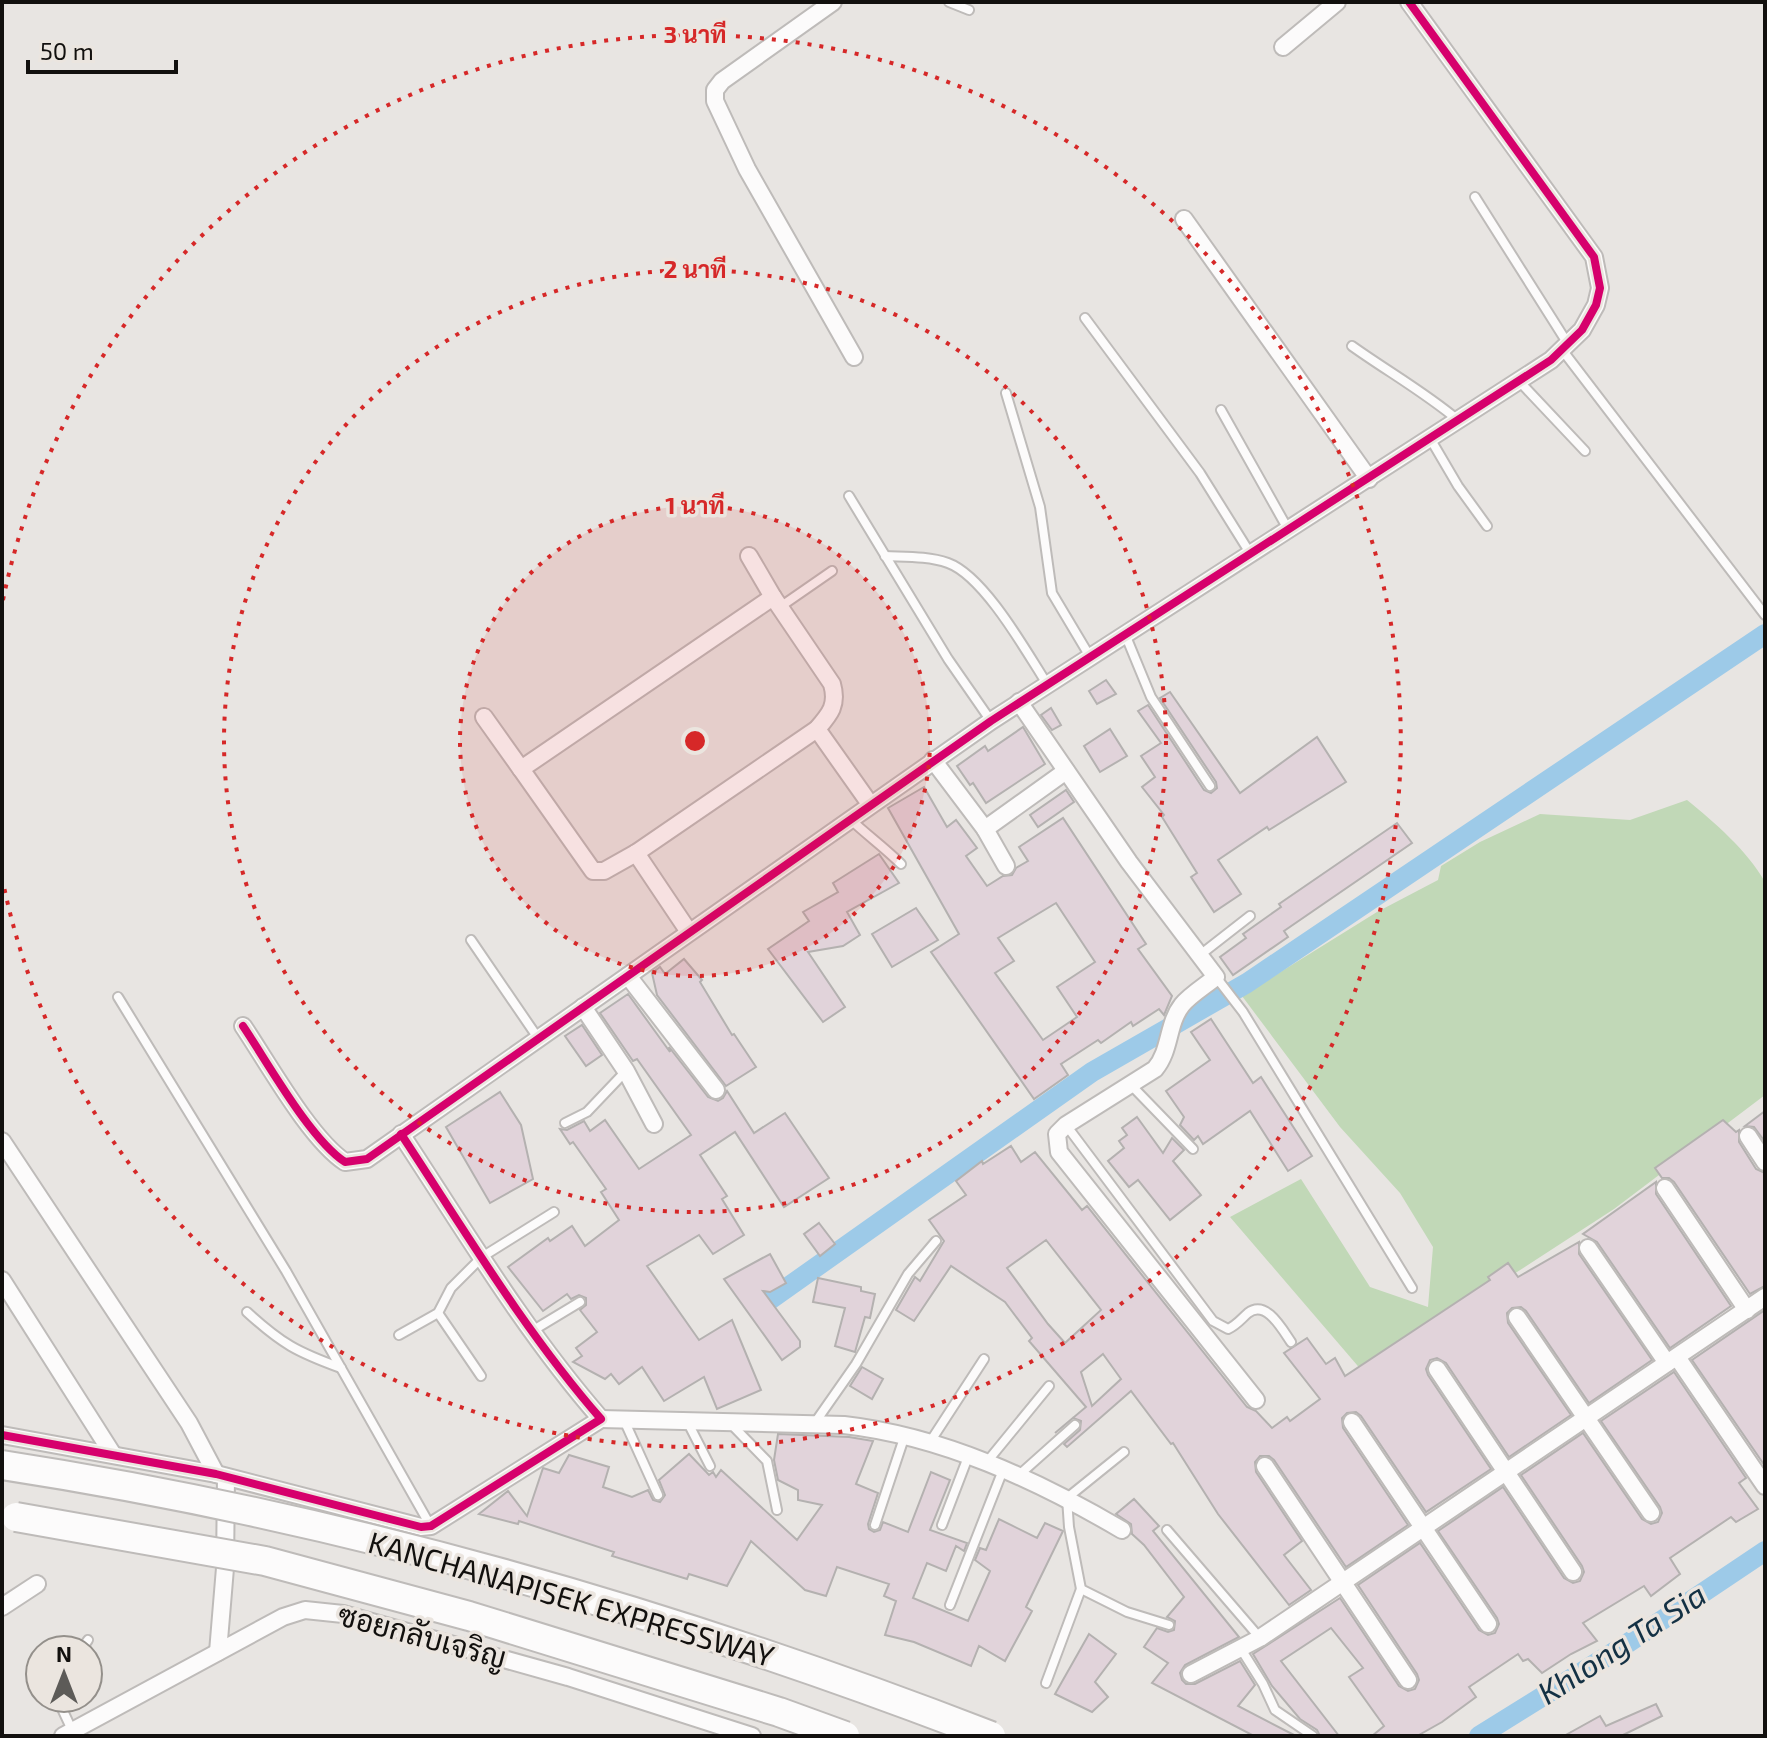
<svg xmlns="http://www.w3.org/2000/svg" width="1767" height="1738" font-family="'Exo 2',Sarabun,sans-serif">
  <rect width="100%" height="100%" fill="#e8e5e2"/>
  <path fill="#c1d8b7" d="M1687 800C1715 823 1747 850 1765 882V1095L1614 1209 1363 1372 1230 1217 1301 1179 1370 1287 1428 1307 1433 1247 1400 1193 1340 1127 1242 996 1377 912 1438 880 1441 866 1480 842 1540 814 1630 820Z"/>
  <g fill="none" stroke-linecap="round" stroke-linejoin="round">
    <g stroke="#9dcae8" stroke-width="20">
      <polyline points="771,1299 1092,1072 1247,983 1765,634"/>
      <polyline points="1479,1736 1622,1647 1765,1551"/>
    </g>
  </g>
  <g fill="#e1d3da" stroke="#b4b1b0" stroke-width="2" fill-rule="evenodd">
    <polygon points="1106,680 1116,694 1097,704 1089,691"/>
    <polygon points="1170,692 1240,793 1317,737 1346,782 1269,830 1267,827 1218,860 1241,894 1214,912 1191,877 1197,873 1162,817 1164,815 1142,787 1155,777 1141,756 1161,743 1138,711 1148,705 1204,790 1211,793 1217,788 1216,782 1160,698"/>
    <polygon points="1051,708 1061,725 1052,730 1041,715"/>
    <polygon points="1023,727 1045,764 986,803 973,783 970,785 957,766 985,746 988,751"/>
    <polygon points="1110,729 1127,756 1100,772 1084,746"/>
    <path d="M924 787 947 827 956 820 977 848 966 856 987 886 1003 876 1012 875 1016 868 1028 861 1019 847 1063 818 1146 944 1138 949 1172 996 1164 1015 1159 1009 1133 1026 1131 1022 1101 1043 1098 1040 1061 1064 1068 1075 1034 1099 931 952 959 934 888 808ZM1056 903 1095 962 1057 987 1077 1017 1043 1040 995 973 1014 961 998 938Z"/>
    <polygon points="1066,790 1074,802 1038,827 1030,815"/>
    <polygon points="1397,823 1412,843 1284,931 1288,937 1233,975 1220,957 1246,938 1243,934 1281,907 1279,904"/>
    <polygon points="879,854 899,883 847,912 860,935 843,946 808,952 845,1007 823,1022 768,949 809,921 803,912 838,892 833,883"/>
    <polygon points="916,908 938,940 892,967 872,934"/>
    <polygon points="684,959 702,980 700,982 732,1035 734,1034 756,1067 726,1086 657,995 652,973 660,967 665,974"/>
    <polygon points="628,994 670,1052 669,1047 708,1097 718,1101 723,1098 727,1091 754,1133 785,1113 829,1178 784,1207 735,1132 700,1155 727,1196 722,1199 744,1235 713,1254 699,1235 647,1266 699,1340 732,1320 761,1390 717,1409 704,1377 664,1401 642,1367 619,1384 611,1374 605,1379 573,1362 582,1356 576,1348 597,1332 580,1310 586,1305 586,1298 579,1295 571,1299 567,1294 543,1311 508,1267 548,1238 550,1241 572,1226 585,1246 619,1220 601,1192 606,1189 573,1142 570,1144 560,1129 567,1130 584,1121 590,1131 605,1120 639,1169 691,1135 637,1059 633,1061 600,1013"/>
    <polygon points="1211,1019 1253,1083 1261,1077 1312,1156 1288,1171 1250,1111 1203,1144 1198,1136 1194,1140 1180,1125 1184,1117 1166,1091 1210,1060 1191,1032"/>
    <polygon points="582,1025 602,1055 586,1066 565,1036"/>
    <polygon points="500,1092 521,1125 533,1179 490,1203 446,1127"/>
    <polygon points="1765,1111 1765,1137 1763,1139 1754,1127 1745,1126"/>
    <polygon points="1137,1117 1163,1153 1172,1138 1184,1150 1173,1161 1201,1195 1170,1220 1138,1180 1129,1187 1108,1161 1124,1148 1119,1141 1127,1135 1122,1128"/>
    <polygon points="1723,1120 1736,1132 1739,1130 1739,1142 1756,1169 1765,1173 1765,1286 1750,1294 1674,1182 1669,1178 1662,1178 1655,1168"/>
    <path d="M1011 1146 1021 1162 1035 1152 1082 1210 1087 1206 1247 1407 1256 1411 1272 1428 1287 1417 1290 1421 1320 1399 1284 1353 1307 1338 1326 1364 1335 1358 1345 1376 1490 1280 1488 1277 1508 1263 1518 1277 1579 1242V1254L1652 1360 1589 1403 1526 1311 1521 1307 1512 1308 1507 1313 1508 1323 1571 1415 1509 1457 1446 1363 1437 1358 1430 1360 1426 1369 1428 1375 1491 1469 1426 1512 1361 1416 1356 1412 1347 1413 1342 1418 1343 1428 1408 1525 1346 1567 1274 1460 1269 1456H1260L1255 1462 1256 1472 1302 1541 1284 1555 1311 1590 1289 1605 1218 1514 1173 1443 1171 1444 1131 1391 1067 1447 1064 1444 1080 1430 1081 1421 1073 1418 1055 1433 1086 1407 1029 1341 1032 1338 1005 1302 951 1266 914 1321 896 1310 915 1277 920 1281 944 1241 929 1220 966 1195 956 1181 982 1161 983 1164ZM1046 1240 1101 1310 1065 1343 1048 1324 1007 1268ZM1103 1354 1121 1379 1092 1406 1081 1372Z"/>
    <polygon points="1656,1182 1656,1194 1731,1306 1670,1348 1597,1242 1583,1234"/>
    <polygon points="819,1223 835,1244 820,1256 804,1234"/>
    <polygon points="770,1254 786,1283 770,1292 763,1291 800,1341 800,1347 782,1360 724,1279"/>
    <polygon points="818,1278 861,1287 861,1291 875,1294 870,1318 865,1317 855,1352 835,1346 845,1308 813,1302"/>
    <polygon points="1765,1310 1765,1466 1692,1360"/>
    <polygon points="862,1367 883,1379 872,1399 850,1386"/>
    <polygon points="1674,1372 1746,1478 1739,1483 1758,1509 1736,1522 1731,1517 1670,1558 1680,1574 1651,1596 1644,1586 1583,1623 1597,1641 1571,1654 1542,1673 1528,1659 1523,1661 1518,1654 1469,1687 1476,1697 1442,1722 1417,1736 1372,1736 1384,1726 1349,1677 1363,1668 1331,1628 1281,1661 1339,1736 1320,1736 1317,1730 1300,1719 1272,1686 1253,1654 1340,1598 1399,1686 1408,1691 1415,1689 1419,1680 1417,1674 1358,1585 1420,1543 1479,1630 1488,1635 1495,1633 1499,1624 1497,1618 1438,1531 1503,1487 1564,1578 1573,1583 1580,1581 1584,1572 1582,1566 1521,1475 1583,1433 1642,1519 1651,1524 1658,1522 1662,1513 1660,1507 1601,1421"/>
    <polygon points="778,1434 849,1437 873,1441 856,1484 878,1493 868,1524 869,1529 874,1532 880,1530 883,1522 908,1532 931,1472 950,1480 930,1530 967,1543 964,1551 956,1546 946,1571 927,1563 913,1598 968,1621 990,1571 975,1560 980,1548 986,1550 999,1519 1037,1538 1045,1523 1063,1531 1026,1607 1032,1611 1005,1661 979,1646 971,1666 914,1642 885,1635 896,1601 884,1596 889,1584 837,1567 826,1596 805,1590 751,1541 727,1586 689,1574 687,1579 612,1556 614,1552 519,1521 518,1524 479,1514 508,1491 527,1516 543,1468 559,1473 569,1455 609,1467 603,1487 632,1497 648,1490 653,1500 660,1502 665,1495 659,1480 689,1454 709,1475 713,1472 716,1477 721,1470 797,1540 822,1505 798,1500 798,1490 778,1480 774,1460"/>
    <polygon points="1134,1499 1159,1526 1153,1531 1239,1637 1185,1665 1180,1673 1182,1680 1186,1684 1195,1684 1240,1661 1255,1685 1238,1706 1296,1736 1254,1736 1152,1683 1168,1663 1144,1647 1157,1628 1168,1632 1174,1630 1175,1621 1167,1617 1184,1597 1144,1545 1132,1534 1131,1524 1116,1514"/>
    <polygon points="1089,1634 1116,1654 1095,1682 1108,1697 1092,1712 1055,1694"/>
    <polygon points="1656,1704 1662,1716 1621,1736 1564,1736 1600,1716 1606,1726"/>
  </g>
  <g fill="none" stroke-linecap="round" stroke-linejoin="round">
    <defs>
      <g id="lane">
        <polyline points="949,2 969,10"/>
        <polyline points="1475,197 1568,344"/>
        <polyline points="1085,318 1200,473 1250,553"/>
        <path d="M1352 346C1387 371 1426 393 1459 421"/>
        <polyline points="1563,351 1765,615"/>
        <polyline points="1519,381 1585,451"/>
        <polyline points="1006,393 1040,507 1052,593 1089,655"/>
        <polyline points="1221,410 1289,531"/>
        <polyline points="1431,440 1458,486 1487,526"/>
        <polyline points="849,496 948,659 991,721"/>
        <path d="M885 556C905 557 928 556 948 563 984 576 1026 651 1047 684"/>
        <polyline points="780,607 832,571"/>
        <polyline points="1125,634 1151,697 1210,786"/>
        <path d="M850 819C867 835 885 848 901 864"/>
        <polyline points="471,940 538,1038"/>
        <polyline points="1200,955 1250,916"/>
        <polyline points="1216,977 1243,1012 1412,1288"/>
        <polyline points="118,997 286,1271 430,1525"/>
        <polyline points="1131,1085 1193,1149"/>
        <polyline points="565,1123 587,1112 626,1071"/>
        <path d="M1066 1125 1213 1321 1228 1329C1237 1325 1241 1319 1248 1313 1266 1299 1282 1329 1291 1342"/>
        <path d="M247 1312C282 1344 297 1352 341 1368"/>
        <polyline points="438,1313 481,1376"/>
        <polyline points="532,1331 580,1302"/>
        <polyline points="399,1335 438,1313 451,1288 482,1257 554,1212"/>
        <polyline points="624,1420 658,1495"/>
        <polyline points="687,1421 710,1466"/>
        <polyline points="730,1423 767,1461 777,1510"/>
        <polyline points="814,1424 856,1364 908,1274 936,1241"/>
        <polyline points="930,1442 984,1359"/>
        <polyline points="1124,1452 1067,1498 1069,1527 1081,1589 1127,1612 1169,1625"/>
        <polyline points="986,1463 1049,1386"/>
        <polyline points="1019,1475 1075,1425"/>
        <polyline points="875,1525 905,1435"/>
        <polyline points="942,1525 968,1457"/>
        <polyline points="1167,1530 1260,1638"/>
        <polyline points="950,1605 1003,1470"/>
        <polyline points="1241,1649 1263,1684 1275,1710 1313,1736"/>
        <polyline points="81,1650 88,1640"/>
        <polyline points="1046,1683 1081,1589"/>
        <polyline points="57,1698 72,1730"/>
      </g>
      <g id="street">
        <polyline points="833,2 722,81 715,90 715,101 747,169 854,357"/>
        <polyline points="1283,47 1337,2"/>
        <polyline points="1184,219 1369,479"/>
        <polyline points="749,556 773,597"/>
        <path d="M773 597 832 684C838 705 830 714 817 729L636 853 604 871H593L521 769Z"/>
        <path d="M1019 702 1129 862 1216 977C1205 986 1190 995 1182 1005 1167 1024 1171 1050 1155 1069L1066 1125 1057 1134 1059 1152 1256 1400"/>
        <polyline points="484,717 521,769"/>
        <polyline points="817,729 870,804"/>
        <polyline points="933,760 985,829 1006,866"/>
        <polyline points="985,829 1066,771"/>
        <polyline points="636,853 689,932"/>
        <polyline points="628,976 716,1090"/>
        <polyline points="583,1007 626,1071 654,1124"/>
        <path d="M243 1026C268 1063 310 1139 345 1162L367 1159 991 721 1551 360 1582 330 1596 305 1600 288 1594 257 1409 2"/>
        <polyline points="1748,1136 1765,1162"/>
        <polyline points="2,1141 189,1423 216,1474"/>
        <polyline points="1665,1188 1747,1310"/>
        <polyline points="1588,1248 1667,1363"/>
        <polyline points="2,1280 112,1453"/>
        <polyline points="1517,1317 1651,1513"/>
        <polyline points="1677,1357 1765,1486"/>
        <polyline points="1437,1369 1573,1572"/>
        <path d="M601 1419 844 1425C942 1436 1037 1480 1122 1530"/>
        <polyline points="1352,1422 1488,1624"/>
        <path d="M2 1435 216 1474 421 1527 431 1526 601 1419C525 1332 465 1231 401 1134"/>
        <polyline points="1265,1466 1408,1680"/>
        <polyline points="2,1607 37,1584"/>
        <polyline points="218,1652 225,1568 226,1477"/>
        <polyline points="1191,1674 1260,1638 1765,1297"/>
        <polyline points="63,1736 283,1617 305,1610 343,1614 568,1677 752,1736"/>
      </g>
    </defs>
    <use href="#lane" stroke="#bebbb9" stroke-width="12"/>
    <use href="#street" stroke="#bebbb9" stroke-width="20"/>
    <use href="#lane" stroke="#fcfbfb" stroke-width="8"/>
    <use href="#street" stroke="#fcfbfb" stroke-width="16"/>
    <defs>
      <g id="highway-bridge">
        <path d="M2 1465C340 1517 673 1613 991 1736"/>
        <polyline points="16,1517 265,1561 469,1616 779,1712 845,1736"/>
      </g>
    </defs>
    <use href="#highway-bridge" stroke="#bebbb9" stroke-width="32" stroke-linecap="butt"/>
    <use href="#highway-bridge" stroke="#fcfbfb" stroke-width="28"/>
    <defs>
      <g id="cycleway">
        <path d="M243 1026C268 1063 310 1139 345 1162L367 1159 991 721 1551 360 1582 330 1596 305 1600 288 1594 257 1409 2"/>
        <path d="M2 1435 216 1474 421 1527 431 1526 601 1419C525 1332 465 1231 401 1134"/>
      </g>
    </defs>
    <use href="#cycleway" stroke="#ebe5df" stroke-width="13"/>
    <use href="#cycleway" stroke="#d6006c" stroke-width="8"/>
  </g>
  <circle cx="695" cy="741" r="235" fill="#d62828" fill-opacity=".12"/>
  <g fill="none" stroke="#d62828" stroke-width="4" stroke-dasharray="4 8">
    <circle cx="695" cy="741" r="235"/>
    <circle cx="695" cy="741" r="471"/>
    <path d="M3 600A706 706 0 1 1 3 882"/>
  </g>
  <g text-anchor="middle" stroke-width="7" stroke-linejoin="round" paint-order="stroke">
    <g font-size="30" fill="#12100e" stroke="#ebe5df">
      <text transform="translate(571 1600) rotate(16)" y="10">KANCHANAPISEK EXPRESSWAY</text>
      <text transform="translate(422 1637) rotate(15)" y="10">ซอยกลับเจริญ</text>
    </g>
    <g font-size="32" font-style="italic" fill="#143144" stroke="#ebe5df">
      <text transform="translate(1622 1644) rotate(-33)" y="11">Khlong Ta Sia</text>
    </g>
  </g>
  <circle cx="695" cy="741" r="12" fill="#d62828" stroke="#ebe5df" stroke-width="4"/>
  <g font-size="24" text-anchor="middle" font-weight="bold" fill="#d62828" stroke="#ebe5df" stroke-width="7" stroke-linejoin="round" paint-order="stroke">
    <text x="695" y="43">3 นาที</text>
    <text x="695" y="278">2 นาที</text>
    <text x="695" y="514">1 นาที</text>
  </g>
  <rect width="1767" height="1738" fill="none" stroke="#12100e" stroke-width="8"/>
  <g transform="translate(64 1674)"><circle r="38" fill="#ebe5df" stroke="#94908b" stroke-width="2"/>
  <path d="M0-6L14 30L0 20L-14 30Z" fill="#5d5b58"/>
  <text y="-12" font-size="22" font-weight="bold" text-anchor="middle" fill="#12100e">N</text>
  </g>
  <path d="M28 60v12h148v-12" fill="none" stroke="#12100e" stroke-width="4"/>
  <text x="40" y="60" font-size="24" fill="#12100e" stroke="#ebe5df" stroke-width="6" paint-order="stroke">50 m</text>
</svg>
